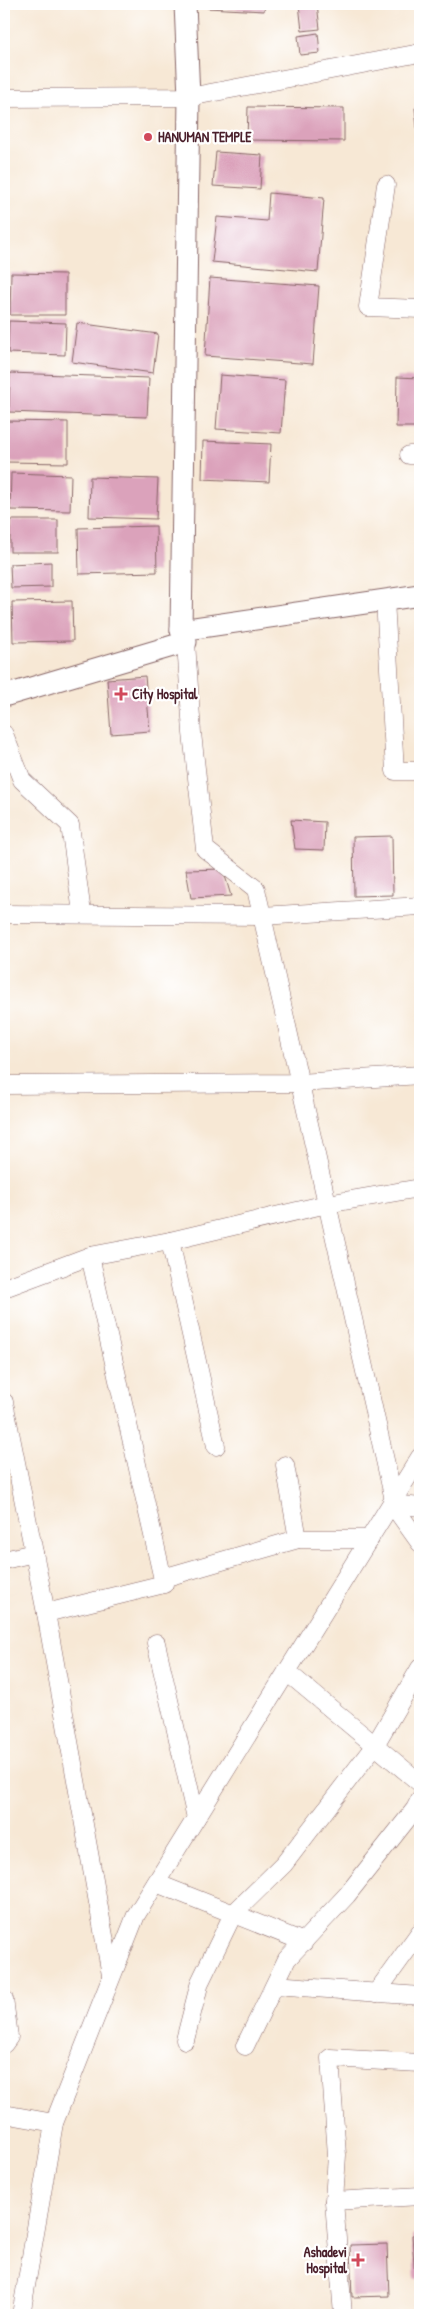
<svg xmlns="http://www.w3.org/2000/svg" width="424" height="2319" font-family="'Patrick Hand',sans-serif">
  <rect width="100%" height="100%" fill="#fff"/>
  <filter id="ink" filterUnits="userSpaceOnUse"><feTurbulence type="fractalNoise" baseFrequency=".02" numOctaves="2"/><feDisplacementMap in="SourceGraphic" scale="10" xChannelSelector="R" yChannelSelector="G"/><feConvolveMatrix kernelMatrix="1 2 1 2 8 2 1 2 1" color-interpolation-filters="sRGB"/></filter>
  <filter id="wash" filterUnits="userSpaceOnUse"><feTurbulence type="fractalNoise" baseFrequency=".0096" numOctaves="4" result="noise"/><feDisplacementMap in="SourceGraphic" scale="20" xChannelSelector="R" yChannelSelector="G"/><feGaussianBlur stdDeviation="1.12" result="paint"/><feColorMatrix in="noise" values="0 0 0 0 0 0 0 0 0 0 0 0 0 0 0 0 0 1.4 0 .05"/><feComposite in="paint" operator="in"/></filter>
  <g filter="url(#wash)">
    <rect width="100%" height="100%" fill="#f7e8d5"/>
    <g id="blocks">
      <g fill="#dba2bb">
        <polygon points="207,4 265,4 264,11 207,8"/>
        <polygon points="299,4 317,4 320,29 302,31"/>
        <polygon points="318,33 320,53 300,55 298,36"/>
        <polygon points="248,107 344,108 344,141 247,140"/>
        <polygon points="415,108 420,109 420,147 419,147"/>
        <polygon points="216,152 262,155 260,189 213,186"/>
        <polygon points="269,193 324,198 318,272 212,262 217,217 267,221"/>
        <polygon points="11,273 65,274 65,315 10,315"/>
        <polygon points="210,278 319,286 313,364 205,356"/>
        <polygon points="9,321 66,323 65,355 8,353"/>
        <polygon points="77,323 158,334 153,373 72,362"/>
        <polygon points="10,373 149,378 147,417 9,412"/>
        <polygon points="220,375 285,380 281,433 216,429"/>
        <polygon points="397,377 420,378 420,427 396,427"/>
        <polygon points="5,421 68,422 68,463 5,462"/>
        <polygon points="203,441 271,444 269,482 202,479"/>
        <polygon points="11,473 71,475 70,511 10,510"/>
        <polygon points="90,477 158,479 156,519 89,517"/>
        <rect x="10" y="520" width="48" height="32"/>
        <polygon points="156,526 157,572 79,574 78,528"/>
        <polygon points="51,562 51,587 11,588 10,564"/>
        <polygon points="72,601 73,641 13,642 12,602"/>
        <polygon points="145,676 150,731 111,734 107,679"/>
        <polygon points="291,820 325,822 324,850 295,849"/>
        <polygon points="392,836 393,895 354,896 353,837"/>
        <polygon points="223,869 231,896 191,898 186,870"/>
        <polygon points="420,2234 420,2279 415,2279 412,2235"/>
        <polygon points="387,2244 389,2296 352,2297 350,2245"/>
      </g>
    </g>
  </g>
  <g filter="url(#ink)">
    <use href="#blocks" fill-opacity="0" stroke="#876566" stroke-width="1"/>
    <g fill="none" stroke-linecap="round" stroke-linejoin="round">
      <defs>
        <g id="minor">
          <polyline points="4,98 189,97 420,53"/>
          <polyline points="386,185 368,307 420,309"/>
          <polyline points="409,455 420,455"/>
          <polyline points="385,600 395,771 420,771"/>
          <polyline points="186,642 192,733 205,849 256,889 394,1500"/>
          <polyline points="4,734 22,780 70,825 82,913"/>
          <polyline points="4,914 262,916 420,906"/>
          <polyline points="4,1085 300,1083 420,1075"/>
          <polyline points="170,1241 216,1446"/>
          <polyline points="4,1288 90,1256 170,1241 327,1204 420,1188"/>
          <polyline points="4,1402 46,1613 111,1975"/>
          <polyline points="285,1465 298,1539"/>
          <polyline points="392,1504 420,1543"/>
          <polyline points="392,1504 420,1507"/>
          <polyline points="4,1560 34,1553"/>
          <polyline points="163,1578 298,1539 370,1539"/>
          <polyline points="46,1613 164,1584 90,1256"/>
          <polyline points="156,1643 196,1818"/>
          <polyline points="287,1672 420,1783"/>
          <polyline points="156,1883 304,1942"/>
          <polyline points="275,1985 420,1996"/>
          <polyline points="376,1993 420,1932"/>
          <polyline points="4,1999 9,2037 4,2044"/>
          <polyline points="185,2040 200,1982 233,1914 284,1864 375,1745 420,1668"/>
          <polyline points="245,2046 287,1959 347,1895 415,1809 420,1799"/>
          <polyline points="4,2114 54,2123"/>
          <polyline points="334,2201 420,2196"/>
          <polyline points="21,2315 54,2123 136,1915 420,1457"/>
          <polyline points="343,2315 334,2201 337,2155 330,2058 420,2063"/>
        </g>
        <g id="tertiary">
          <polyline points="181,630 420,595"/>
          <polyline points="4,696 186,642 181,630 189,97 185,4"/>
        </g>
      </defs>
      <use href="#minor" stroke="#876566" stroke-width="19"/>
      <use href="#tertiary" stroke="#876566" stroke-width="23"/>
      <use href="#minor" stroke="#fff" stroke-width="18"/>
      <use href="#tertiary" stroke="#fff" stroke-width="21"/>
    </g>
  </g>
  <g fill="#d1495b" stroke="#fff" stroke-width="2">
    <circle cx="148" cy="137" r="5"/>
    <path d="M118.5 686.5h5v5h5v5h-5v5h-5v-5h-5v-5h5z"/>
    <path d="M355.5 2252.5h5v5h5v5h-5v5h-5v-5h-5v-5h5z"/>
  </g>
  <g text-anchor="middle" stroke-width="4.5" stroke-linejoin="round" paint-order="stroke">
    <g font-size="14" font-weight="bold" fill="#4a1f2b" stroke="#fff" text-anchor="start">
      <text x="158" y="142">HANUMAN TEMPLE</text>
      <text x="132" y="699">City Hospital</text>
      <text x="347" y="2257" text-anchor="end">Ashadevi<tspan x="347" dy="16">Hospital</tspan></text>
    </g>
  </g>
  <rect width="424" height="2319" fill="none" stroke="#fff" stroke-width="20"/>
</svg>
